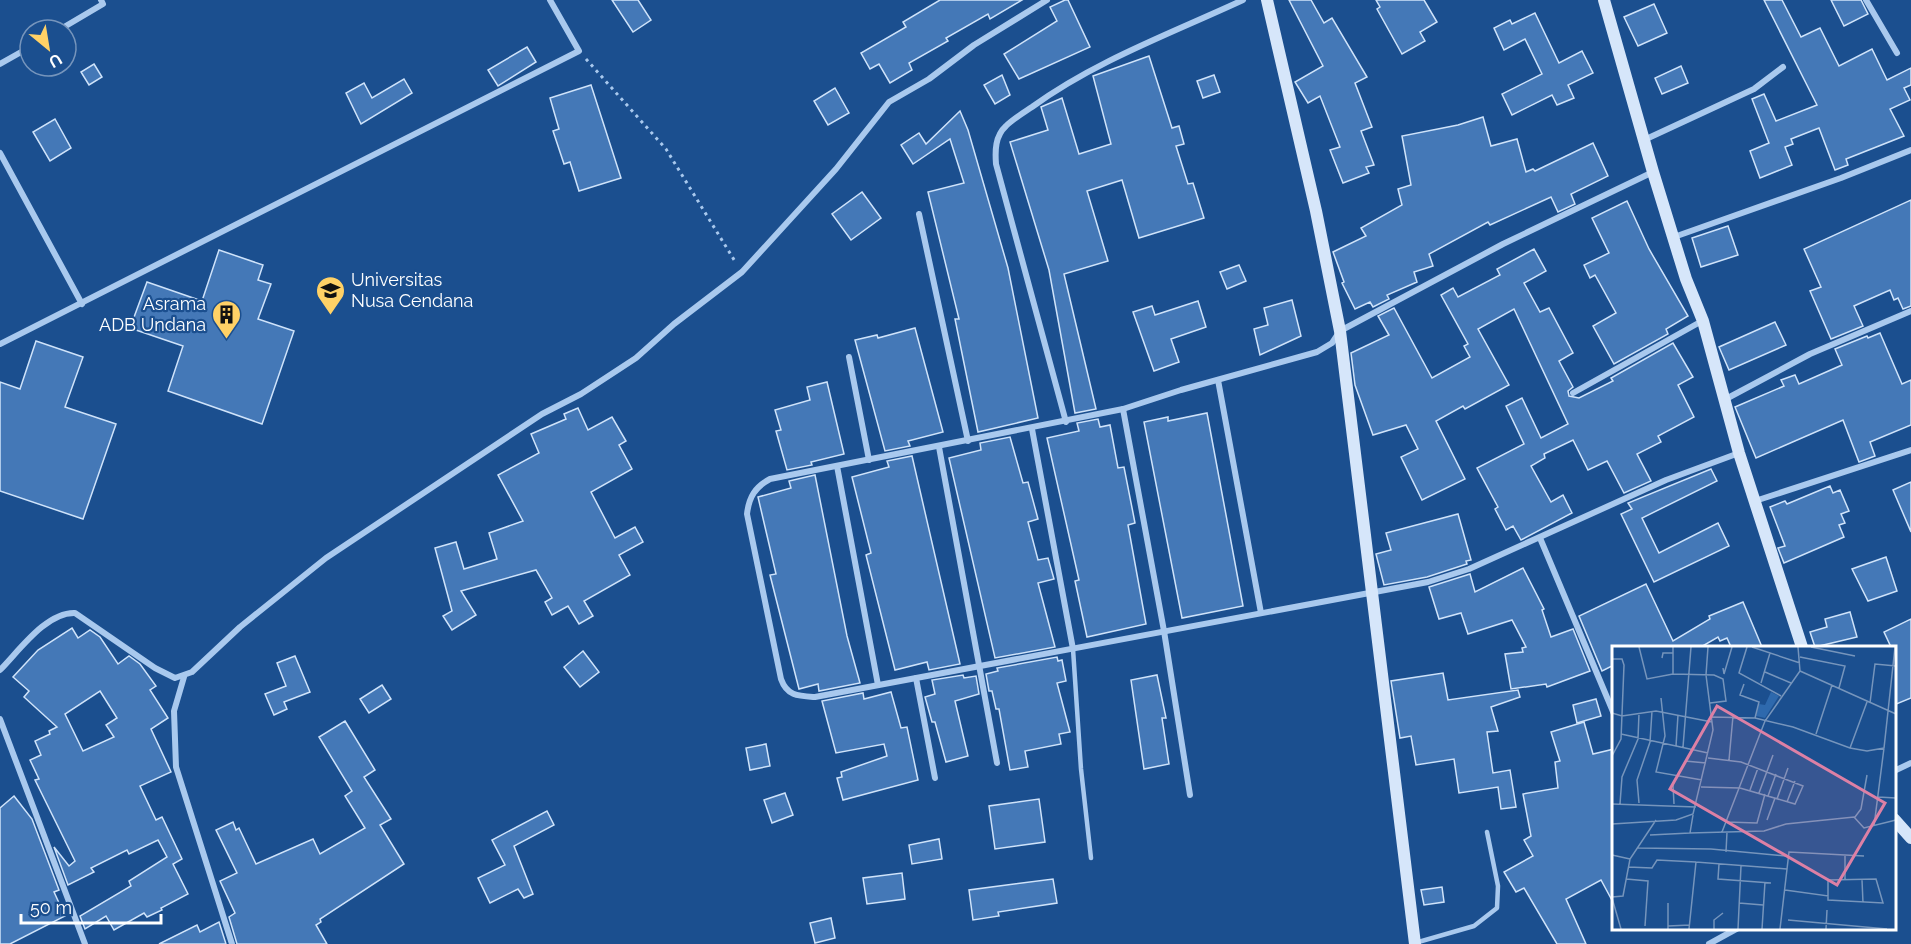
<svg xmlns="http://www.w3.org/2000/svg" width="1911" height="944" font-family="Raleway,sans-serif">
  <rect width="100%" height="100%" fill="#1b4f8f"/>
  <g fill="#4478b7" stroke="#cfe3fa" stroke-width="1.5" fill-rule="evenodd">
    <polygon points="612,0 638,0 651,20 633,32"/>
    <polygon points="940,0 1022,0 990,19 988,14 946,38 948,41 909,63 912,70 890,83 879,64 870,69 861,53 906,27 903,22"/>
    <polygon points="1065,0 1068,0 1090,47 1019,79 1004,54 1057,21 1050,7"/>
    <polygon points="1289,0 1311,0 1324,23 1332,18 1367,77 1355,83 1372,127 1361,131 1374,165 1366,167 1369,173 1343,183 1330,150 1340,147 1320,96 1308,103 1295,82 1323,66"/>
    <polygon points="1376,0 1424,0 1437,22 1420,32 1425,41 1402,54 1377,9 1380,7"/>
    <polygon points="1764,0 1782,0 1801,37 1820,28 1839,66 1872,49 1887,80 1911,68 1911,85 1904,88 1910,100 1890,109 1904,136 1846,159 1848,165 1835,170 1819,128 1791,139 1793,144 1785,147 1792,165 1760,178 1750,151 1769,143 1752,99 1764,94 1776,121 1817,105"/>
    <polygon points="1831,0 1861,0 1868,14 1844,26"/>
    <polygon points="1654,4 1667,33 1638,46 1624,17"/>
    <polygon points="1535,13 1559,63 1582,51 1593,73 1568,85 1574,98 1557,105 1552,95 1512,115 1502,94 1542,74 1525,39 1504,50 1494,28 1510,20 1512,24"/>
    <polygon points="527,47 536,62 498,86 488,70"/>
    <polygon points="1149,56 1172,128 1179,126 1184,144 1176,146 1188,184 1193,183 1204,218 1139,238 1122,180 1087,191 1108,261 1064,274 1096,409 1075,413 1049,270 1010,142 1048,130 1041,107 1062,98 1079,154 1111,144 1093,76"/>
    <polygon points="94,64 102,77 89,85 81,72"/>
    <polygon points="1681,66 1688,83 1662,94 1655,78"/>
    <polygon points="1002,75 1010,95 995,104 984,85"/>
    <polygon points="1214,75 1220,92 1203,98 1197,81"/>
    <polygon points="404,79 412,93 361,124 346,93 364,83 372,98"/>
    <polygon points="591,85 621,178 579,191 570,162 564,164 553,131 559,129 550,98"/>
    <polygon points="835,88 849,113 828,125 814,101"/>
    <polygon points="960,111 968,130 1008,268 1038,418 978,432 955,319 959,319 928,192 964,183 950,139 913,164 901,145 919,133 926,144"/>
    <polygon points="1483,117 1491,146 1517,139 1526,172 1533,169 1535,171 1593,143 1608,176 1571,194 1575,204 1558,212 1551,197 1490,225 1488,222 1429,254 1433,266 1414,272 1417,282 1387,295 1389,299 1373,307 1370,302 1355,309 1342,283 1344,282 1333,252 1366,236 1361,228 1402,205 1398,189 1411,185 1402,136 1458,125"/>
    <polygon points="55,119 71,148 50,161 33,132"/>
    <polygon points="862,192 881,218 851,240 832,214"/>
    <polygon points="1911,200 1911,306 1903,309 1898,298 1894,300 1890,290 1854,306 1863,326 1831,339 1810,291 1821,287 1804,249"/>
    <polygon points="1627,201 1649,249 1688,316 1666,329 1668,334 1614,364 1593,326 1616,313 1595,275 1590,278 1584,265 1609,253 1592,218"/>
    <polygon points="1728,226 1738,255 1701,267 1692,238"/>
    <polygon points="1534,249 1546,271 1524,283 1540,312 1549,308 1573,353 1559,361 1573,387 1568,391 1569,396 1579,398 1613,381 1611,378 1673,343 1693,377 1678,385 1694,417 1658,436 1661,442 1637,454 1651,481 1624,493 1607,461 1588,470 1573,440 1544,454 1545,458 1531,466 1551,502 1563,495 1572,513 1521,540 1513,526 1506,530 1495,509 1498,507 1477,468 1524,444 1506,406 1522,398 1541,438 1568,424 1514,309 1478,329 1509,385 1465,409 1463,406 1436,421 1465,479 1422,500 1401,457 1418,449 1406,425 1373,435 1355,385 1351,353 1389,335 1378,316 1394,308 1432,378 1470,357 1464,346 1468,344 1441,295 1453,288 1458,297 1500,275 1497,269"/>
    <polygon points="219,250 263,265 258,280 271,284 258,319 294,331 262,424 168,391 183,346 130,328 147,282 202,301"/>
    <polygon points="1239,265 1246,281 1227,289 1220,272"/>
    <polygon points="1292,300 1301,336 1260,355 1254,329 1268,325 1264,308"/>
    <polygon points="1198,301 1206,327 1171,339 1179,362 1154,371 1133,312 1152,306 1155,315"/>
    <polygon points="1775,322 1786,345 1729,370 1719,347"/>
    <polygon points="915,328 943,432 908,441 910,446 885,451 855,340 877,335 878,338"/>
    <polygon points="1880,333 1902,384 1911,380 1911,425 1870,442 1875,456 1859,462 1843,420 1756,458 1735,407 1784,386 1781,380 1795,375 1799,384 1842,365 1835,349 1867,336 1868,338"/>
    <polygon points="36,341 83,357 65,407 116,424 83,519 0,491 0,382 20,389"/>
    <polygon points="827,382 844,454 811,462 812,465 787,470 776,431 781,430 775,410 810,400 807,387"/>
    <polygon points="578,408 588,430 612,417 626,441 619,445 632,469 591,492 615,538 635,527 643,542 619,555 630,575 584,601 593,616 579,624 568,606 552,615 545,602 552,598 536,570 461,591 476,615 452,630 443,616 452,611 435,548 456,542 464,569 497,559 489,533 523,521 498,475 539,453 531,434 566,419 564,414"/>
    <polygon points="1207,413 1243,606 1182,618 1144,422 1168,417 1168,421"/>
    <polygon points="1098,419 1100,427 1110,425 1118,468 1124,467 1135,523 1128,525 1146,624 1087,637 1075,581 1079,580 1047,438 1079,431 1077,423"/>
    <polygon points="1010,437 1023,483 1028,482 1038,519 1028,522 1038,560 1048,558 1054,579 1038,583 1055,647 995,658 949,458 981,450 980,443"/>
    <polygon points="912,456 960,664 929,670 927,662 895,670 866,555 871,553 852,477 889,467 887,461"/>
    <polygon points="1711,469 1717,481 1642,518 1659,553 1718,523 1729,546 1654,582 1621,514 1632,509 1628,503"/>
    <polygon points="815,475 847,636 860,683 819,691 818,684 799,689 770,575 776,574 758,497 791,488 789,481"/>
    <polygon points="1911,482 1911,532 1893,490"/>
    <polygon points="1830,486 1833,493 1840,490 1849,511 1841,514 1845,523 1839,525 1844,537 1784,563 1778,548 1785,546 1770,507 1785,501 1787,504"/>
    <polygon points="1458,514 1471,560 1466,561 1467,564 1427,577 1384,585 1376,554 1391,550 1386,533"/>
    <polygon points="1886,557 1897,591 1868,601 1852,569"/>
    <polygon points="1523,568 1544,609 1542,610 1551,637 1573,629 1590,671 1547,687 1546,684 1511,689 1505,654 1523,652 1522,648 1526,647 1512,620 1468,634 1461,613 1439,619 1429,587 1470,574 1475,592"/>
    <polygon points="1646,584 1673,641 1710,619 1709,616 1743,602 1762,647 1731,647 1727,638 1720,641 1718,637 1701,647 1614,647 1614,665 1602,671 1579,616"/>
    <polygon points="1850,612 1857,637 1815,647 1810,632 1827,627 1825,619"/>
    <polygon points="1911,619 1911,698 1894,705 1894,647 1891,647 1884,632"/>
    <path d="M72 628 78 638 90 630 100 637 118 664 129 656 140 664 156 686 150 690 168 718 151 729 171 772 140 786 156 820 162 817 182 859 173 864 188 894 161 908 162 910 147 917 144 913 114 930 106 916 85 929 80 916 131 886 129 881 167 857 158 840 129 854 127 850 91 868 94 872 68 885 54 847 69 866 75 861 35 780 39 779 30 760 41 755 35 741 50 734 49 731 57 727 24 697 29 691 13 677 38 650ZM100 691 117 718 106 725 114 737 83 751 65 714Z"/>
    <polygon points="583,651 599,672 580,687 564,667"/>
    <polygon points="295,656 310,692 284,702 287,709 274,715 265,694 286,686 277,663"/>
    <polygon points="1057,657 1058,661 1062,660 1066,681 1057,683 1070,732 1059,734 1061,744 1025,751 1028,767 1010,770 999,709 996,709 992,691 989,691 986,674 998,671 997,668"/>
    <polygon points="1443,673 1448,700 1518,690 1520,697 1491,707 1498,731 1487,732 1493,773 1510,770 1516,807 1501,809 1498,787 1459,793 1454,759 1416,765 1411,736 1400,738 1391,681"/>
    <polygon points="963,675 964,678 976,676 979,694 955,701 968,756 946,762 935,722 932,722 925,697 935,694 932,680"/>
    <polygon points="1157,675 1166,718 1162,718 1169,764 1144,769 1131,680"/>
    <polygon points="382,685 391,699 369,713 360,699"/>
    <polygon points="891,692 901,728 907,727 918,780 843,800 837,778 842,777 841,772 887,756 884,744 836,753 822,701 863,693 864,699"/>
    <polygon points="1596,699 1601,716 1577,723 1573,705"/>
    <polygon points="345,721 375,770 364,777 391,819 380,825 404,864 320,919 321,922 316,925 327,944 237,944 229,917 235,913 220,881 237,873 216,830 233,822 236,830 239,828 256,864 313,839 320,854 365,828 345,796 352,791 319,737"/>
    <polygon points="1584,722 1593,754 1614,749 1614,904 1601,880 1566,899 1586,944 1557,944 1524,888 1516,892 1504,872 1533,856 1524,840 1531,836 1523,794 1558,788 1555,762 1560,761 1551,732"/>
    <polygon points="766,744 770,766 750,770 746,748"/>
    <polygon points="785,793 793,815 772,823 764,800"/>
    <polygon points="14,796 32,819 59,890 54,892 65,916 10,944 0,944 0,808"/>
    <polygon points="1039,799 1045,842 995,849 989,806"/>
    <polygon points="547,811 554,825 514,846 533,894 524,898 518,889 490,903 478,878 505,865 492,840"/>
    <polygon points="939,839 942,859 912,864 909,845"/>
    <polygon points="902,873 905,899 867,904 863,878"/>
    <polygon points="1053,879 1057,903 998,912 999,916 973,920 969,890"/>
    <polygon points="1442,887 1444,902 1424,905 1421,890"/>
    <polygon points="831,918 835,938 815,943 810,923"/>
    <polygon points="219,922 226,944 159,944 197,925 200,932"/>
  </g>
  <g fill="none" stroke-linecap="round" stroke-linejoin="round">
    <polyline stroke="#a9c9ee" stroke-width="3" stroke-dasharray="3 4.5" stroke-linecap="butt" points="586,59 666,149 736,263"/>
    <g stroke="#a9c9ee" stroke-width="4.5">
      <polyline points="1073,649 1081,769 1091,858"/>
      <polyline points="1415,943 1474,926 1497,908 1498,886 1487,832"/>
    </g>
    <g stroke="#a9c9ee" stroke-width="6">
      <polyline points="1866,0 1897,53"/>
      <polyline points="59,30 103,4 101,0"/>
      <polyline points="0,64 30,47"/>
      <polyline points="1644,140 1754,89 1783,67"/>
      <polyline points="0,153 82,304"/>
      <path d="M1653 172 1503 244 1340 331 1332 343 1317 352 1181 390 1123 409 770 479C755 487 749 497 747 514L781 679C787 696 798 696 815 697L1428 582 1469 569 1666 480 1739 453"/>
      <polyline points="919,214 968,441"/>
      <polyline points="1674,237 1841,178 1911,150"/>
      <polyline points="0,344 579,51 550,0"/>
      <polyline points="849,357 869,460"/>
      <polyline points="1218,380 1261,613"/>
      <polyline points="1573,393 1702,321"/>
      <polyline points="1724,400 1810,354 1911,311"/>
      <polyline points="1123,409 1164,631 1190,795"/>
      <path d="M1066 422 996 164C995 151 995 136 1006 126 1013 119 1023 113 1032 107 1095 61 1172 33 1243 0"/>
      <polyline points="1032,429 1073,649"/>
      <polyline points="939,447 997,763"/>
      <polyline points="837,466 878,685"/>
      <polyline points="1755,501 1911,450"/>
      <polyline points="1540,538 1614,714"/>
      <path d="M0 670C19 651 46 612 75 613L155 668 175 678 192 672 240 627 326 558 542 414 581 394 636 358 674 324 742 272 836 169 889 102 929 79 974 45 1047 0"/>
      <polyline points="184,677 174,711 176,767 232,944"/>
      <polyline points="916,678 935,778"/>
      <polyline points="0,719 85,944"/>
      <polyline points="1894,771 1911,763"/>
      <polyline points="1709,944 1738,928"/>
    </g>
    <g stroke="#d6e6fa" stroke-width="12">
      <polyline points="1267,0 1316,211 1340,331 1415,944"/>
      <polyline points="1604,0 1653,172 1686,279 1703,321 1739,453 1802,647"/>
      <polyline points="1894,819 1911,838"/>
    </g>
  </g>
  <defs>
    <symbol id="university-pin" viewBox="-11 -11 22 30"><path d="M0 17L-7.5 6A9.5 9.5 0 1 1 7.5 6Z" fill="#ffd166" stroke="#1b4f8f"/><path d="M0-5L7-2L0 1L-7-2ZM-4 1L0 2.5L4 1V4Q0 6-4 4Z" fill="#111"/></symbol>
    <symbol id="building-pin" viewBox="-11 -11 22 30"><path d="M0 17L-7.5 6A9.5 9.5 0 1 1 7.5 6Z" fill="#ffd166" stroke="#1b4f8f"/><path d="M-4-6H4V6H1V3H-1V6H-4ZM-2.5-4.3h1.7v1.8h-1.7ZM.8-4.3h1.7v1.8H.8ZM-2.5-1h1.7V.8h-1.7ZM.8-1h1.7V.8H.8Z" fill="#111"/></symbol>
  </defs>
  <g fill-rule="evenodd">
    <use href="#university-pin" x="314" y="274" width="33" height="45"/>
    <use href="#building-pin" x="210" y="298" width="33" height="45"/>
  </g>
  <g text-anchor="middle" stroke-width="4.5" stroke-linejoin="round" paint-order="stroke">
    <g font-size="18" fill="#fff" stroke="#1b4f8f" text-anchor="start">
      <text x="351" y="286">Universitas<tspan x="351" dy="21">Nusa Cendana</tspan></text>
      <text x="206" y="310" text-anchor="end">Asrama<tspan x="206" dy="21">ADB Undana</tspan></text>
    </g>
  </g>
  <g transform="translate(1612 646)">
    <rect width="284" height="284" fill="#1b4f8f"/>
    <path d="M159 46 167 50 153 72 144 70 147 58 153 59Z" fill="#2e69ad"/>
    <path fill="none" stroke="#7695bc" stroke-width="1.5" d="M27 1 35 33 61 28 102 29 111 33 114 55 98 57M135 1 127 27 169 50M140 1 188 17M199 1 243 10M188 11 233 20 227 42M50 12 51 7H61V1M0 13H10L12 19 9 93 0 110M111 22 112 28 120 1M188 25 284 68M153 26 179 37M61 28V7M149 37 158 7M132 38 128 49 147 56 143 72M49 52 53 90 44 126 90 134M258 57 263 18 284 20M0 67 10 70 44 65 100 76M100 71 143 72 181 81 238 102 255 105 272 102 283 1M9 88 96 107M204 88 220 39M64 100 66 69M71 101 79 1M238 102 255 56M117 114 121 70M73 115 94 117M61 139 62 158M89 141 128 142 183 158 191 140 129 116 96 112M138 144 146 122M147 147 161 109M156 150 164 128M266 151 284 152M165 153 176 122M175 156 183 135M27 157 25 134 38 96 40 65M0 158 84 161M8 158 10 131 26 93 27 67M81 169 78 187 152 185 174 178 242 171 252 182 284 174M243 171 249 163 255 129M155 174 163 152M114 176 145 177 153 148M0 178 64 174 81 168 101 84 94 29 96 1M262 180 272 102M110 186 153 75 188 25 186 1M38 189 78 187M26 202 99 203 174 210M114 206 115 186M0 209 18 213M107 218 106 233 159 237M16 221 40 222 45 214 84 216M14 233 36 235 33 280M233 234V209M250 234 251 257M173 244 216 250V234L264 233 271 257 216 254V250M0 251 11 250 18 213 44 174M0 252 9 283M56 257V283M127 257 151 259M176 274 275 283M56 280 78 279M77 283 84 216 175 223M102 283V274L111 267M126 283 129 220M150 283 153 236M168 283 177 206 252 210M214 283 215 264"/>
    <path fill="#dd80a5" fill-opacity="0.15" stroke="#dd80a5" stroke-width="3" d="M105 60 273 157 225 239 58 143Z"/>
    <rect width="284" height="284" fill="none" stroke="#fff" stroke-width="3"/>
  </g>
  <g transform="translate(48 48) rotate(150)"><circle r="28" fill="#1b4f8f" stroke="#7695bc" stroke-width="1.5"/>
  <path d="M0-4.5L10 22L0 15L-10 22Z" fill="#ffd166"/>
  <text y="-9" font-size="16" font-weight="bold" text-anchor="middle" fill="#ffffff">U</text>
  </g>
  <path d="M21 914v9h140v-9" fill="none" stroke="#ffffff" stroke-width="3"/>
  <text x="30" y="914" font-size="18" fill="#ffffff" stroke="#1b4f8f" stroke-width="4.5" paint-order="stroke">50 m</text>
</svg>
